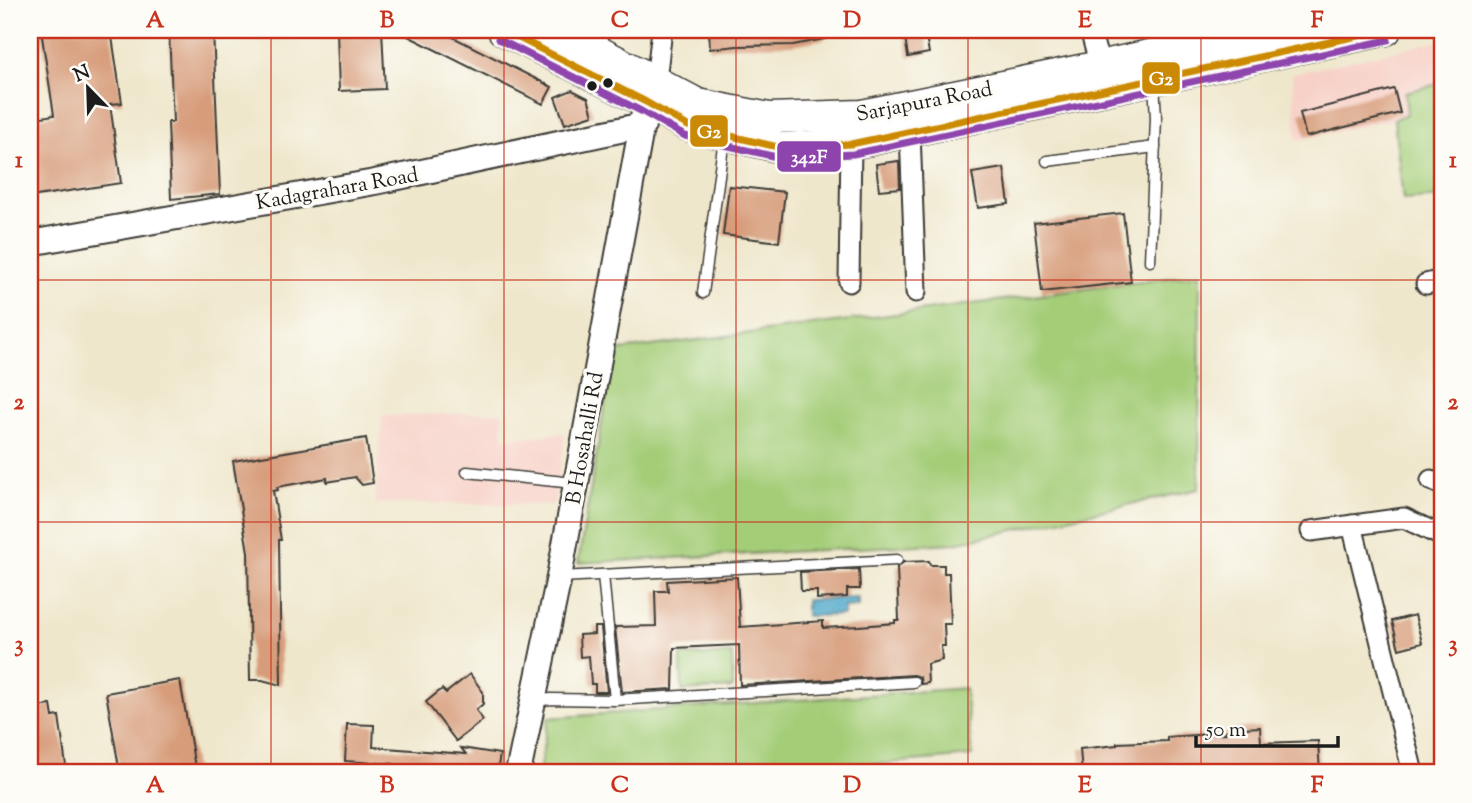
<svg xmlns="http://www.w3.org/2000/svg" width="1472" height="803" font-family="'Sorts Mill Goudy',serif">
  <rect width="100%" height="100%" fill="#fdfcf7"/>
  <filter id="ink" filterUnits="userSpaceOnUse"><feTurbulence type="fractalNoise" baseFrequency=".0143" numOctaves="2"/><feDisplacementMap in="SourceGraphic" scale="14" xChannelSelector="R" yChannelSelector="G"/><feConvolveMatrix kernelMatrix="1 2 1 2 8 2 1 2 1" color-interpolation-filters="sRGB"/></filter>
  <filter id="wash" filterUnits="userSpaceOnUse"><feTurbulence type="fractalNoise" baseFrequency=".00686" numOctaves="4" result="noise"/><feDisplacementMap in="SourceGraphic" scale="28" xChannelSelector="R" yChannelSelector="G"/><feGaussianBlur stdDeviation="1.57" result="paint"/><feColorMatrix in="noise" values="0 0 0 0 0 0 0 0 0 0 0 0 0 0 0 0 0 1.4 0 .05"/><feComposite in="paint" operator="in"/></filter>
  <g filter="url(#wash)">
    <rect width="100%" height="100%" fill="#efe7cc"/>
    <g fill="#f7d1c8">
      <polygon points="1442,40 1442,83 1407,114 1394,119 1297,140 1292,74"/>
      <polygon points="502,412 503,439 565,433 559,480 553,505 375,503 382,416"/>
    </g>
    <g fill="#a4cd78" stroke="#60744a" stroke-width="2">
      <polygon points="1442,83 1442,197 1403,200 1394,119 1407,114 1405,92"/>
      <polygon points="1200,274 1199,489 955,543 578,563 614,351"/>
      <polygon points="732,654 733,688 682,691 681,656"/>
      <polygon points="965,688 972,756 768,773 539,773 548,718"/>
    </g>
    <polygon fill="#4aa6c8" stroke="#336172" stroke-width="2" points="858,598 858,606 844,607 844,615 806,616 806,600"/>
    <g id="blocks">
      <g fill="#d79c7a">
        <polygon points="41,30 111,30 122,103 110,104 121,183 30,197 30,119 54,115"/>
        <polygon points="169,30 213,30 220,194 171,199 168,122 173,122"/>
        <polygon points="337,30 382,30 385,89 339,91"/>
        <polygon points="396,30 439,30 552,87 543,104"/>
        <polygon points="709,30 824,30 825,39 793,45 737,46 710,49"/>
        <polygon points="904,30 925,30 929,53 908,57"/>
        <polygon points="1394,89 1400,113 1306,137 1300,113"/>
        <polygon points="572,90 588,98 593,115 565,124 555,97"/>
        <polygon points="899,161 900,188 879,190 876,164"/>
        <polygon points="1004,168 1009,204 978,208 972,173"/>
        <polygon points="729,186 785,192 779,242 723,235"/>
        <polygon points="1123,213 1131,282 1042,292 1034,223"/>
        <polygon points="366,438 373,483 362,485 355,477 327,482 327,478 277,487 278,490 273,491 281,540 279,540 281,685 262,680 250,680 248,552 233,461"/>
        <polygon points="929,561 930,565 944,565 944,573 949,573 951,624 944,624 945,646 941,646 942,660 927,664 928,683 921,684 920,677 914,675 740,685 739,645 674,648 673,689 622,692 615,627 656,626 655,591 668,591 667,581 737,577 740,627 823,621 823,628 859,626 895,623 895,620 899,620 897,567 904,562"/>
        <polygon points="859,569 860,589 847,589 847,597 817,599 817,591 801,591 800,572"/>
        <polygon points="1415,615 1422,643 1399,649 1392,621"/>
        <polygon points="594,627 601,627 607,692 595,692 595,684 591,684 589,656 580,657 579,635 594,634"/>
        <polygon points="470,674 483,692 483,704 476,710 483,720 456,741 426,702 442,689 446,693"/>
        <polygon points="180,680 196,773 120,773 106,693"/>
        <polygon points="51,705 53,717 59,716 67,773 30,773 30,722 33,722 31,708"/>
        <polygon points="347,724 374,725 373,747 466,754 461,748 500,754 497,773 392,773 393,764 345,761"/>
        <polygon points="1260,727 1261,743 1318,741 1320,773 1286,773 1286,770 1248,773 1082,773 1080,749 1117,745 1117,743 1167,741 1167,737 1226,733 1226,731 1242,728"/>
      </g>
    </g>
  </g>
  <g filter="url(#ink)">
    <use href="#blocks" fill-opacity="0" stroke="#3c3a36" stroke-width="2"/>
    <g fill="none" stroke-linecap="round" stroke-linejoin="round">
      <defs>
        <g id="service">
          <polyline points="1047,161 1155,147"/>
          <polyline points="1150,261 1156,118 1154,82"/>
          <polyline points="703,293 724,139"/>
          <polyline points="467,472 574,483"/>
          <polyline points="603,575 615,700"/>
          <polyline points="560,577 897,560"/>
          <polyline points="535,701 551,699 615,700 914,682"/>
        </g>
        <g id="minor">
          <polyline points="1090,30 1100,66"/>
          <polyline points="656,80 662,30"/>
          <polyline points="910,132 916,292"/>
          <polyline points="849,282 851,144"/>
          <polyline points="1426,284 1442,280"/>
          <polyline points="1431,480 1442,485"/>
          <polyline points="1352,525 1413,773"/>
          <polyline points="1311,531 1404,518 1442,536"/>
        </g>
        <g id="tertiary">
          <polyline points="30,243 375,182 643,125"/>
          <polyline points="518,773 559,577 646,102"/>
        </g>
        <g id="primary">
          <polyline points="503,30 646,102 688,126 782,148 851,144 1386,30"/>
          <polyline points="558,30 698,104 769,118 862,115 1100,66 1262,30"/>
        </g>
      </defs>
      <use href="#service" stroke="#3c3a36" stroke-width="13"/>
      <use href="#minor" stroke="#3c3a36" stroke-width="23"/>
      <use href="#tertiary" stroke="#3c3a36" stroke-width="28"/>
      <use href="#primary" stroke="#3c3a36" stroke-width="33"/>
      <use href="#service" stroke="#fff" stroke-width="10"/>
      <use href="#minor" stroke="#fff" stroke-width="19"/>
      <use href="#tertiary" stroke="#fff" stroke-width="24"/>
      <use href="#primary" stroke="#fff" stroke-width="30"/>
      <defs>
        <polyline id="bus-1" points="503,30 646,102 688,126 782,148 851,144 1386,30"/>
        <polyline id="bus-2" points="498,39 641,111 685,136 781,158 853,154 1388,40"/>
      </defs>
      <use href="#bus-1" stroke="#fdfcf7" stroke-width="12"/>
      <use href="#bus-2" stroke="#fdfcf7" stroke-width="12"/>
      <use href="#bus-1" stroke="#cb8a06" stroke-width="7"/>
      <use href="#bus-2" stroke="#8e44ad" stroke-width="7"/>
    </g>
  </g>
  <path fill="none" stroke="#c8321e" stroke-width="2" stroke-opacity="0.55" d="M271 30V773M504 30V773M736 30V773M968 30V773M1201 30V773M30 280H1442M30 522H1442"/>
  <g fill="#1c1c1c" stroke="#fdfcf7" stroke-width="2.5">
    <circle cx="608" cy="83" r="6"/>
    <circle cx="592" cy="86" r="6"/>
  </g>
  <g text-anchor="middle" stroke-width="7" stroke-linejoin="round" paint-order="stroke">
    <g font-size="21" fill="#1c1c1c" stroke="#fdfcf7">
      <text transform="translate(924 101) rotate(-11)" y="7">Sarjapura Road</text>
      <text transform="translate(337 188) rotate(-10)" y="7">Kadagrahara Road</text>
      <text transform="translate(584 438) rotate(-80)" y="7">B Hosahalli Rd</text>
    </g>
  </g>
  <g stroke="#fdfcf7" stroke-width="2.5">
    <rect x="1141" y="61" width="40" height="34" rx="7" fill="#cb8a06"/>
    <rect x="689" y="114" width="40" height="34" rx="7" fill="#cb8a06"/>
    <rect x="776" y="140" width="66" height="33" rx="7" fill="#8e44ad"/>
  </g>
  <g font-size="19" text-anchor="middle" font-weight="bold" fill="#fff">
    <text x="1161" y="85">G2</text>
    <text x="709" y="138">G2</text>
    <text x="809" y="163">342F</text>
  </g>
  <rect width="1472" height="803" fill="none" stroke="#fdfcf7" stroke-width="77"/>
  <g transform="translate(88 88) rotate(337)" stroke="#fdfcf7" stroke-width="5" paint-order="stroke">
  <path d="M0-5L12 26L0 18L-12 26Z" fill="#1c1c1c"/>
  <text y="-10" font-size="19" font-weight="bold" text-anchor="middle" fill="#1c1c1c">N</text>
  </g>
  <path d="M1196 736v10h142v-10" fill="none" stroke="#1c1c1c" stroke-width="3.5"/>
  <text x="1206" y="736" font-size="21" fill="#1c1c1c" stroke="#fdfcf7" stroke-width="5" paint-order="stroke">50 m</text>
  <rect x="38" y="38" width="1396" height="726" fill="none" stroke="#c8321e" stroke-width="2.5"/>
  <g font-size="23" text-anchor="middle" font-weight="bold" fill="#c8321e">
    <text x="155" y="27">A</text>
    <text x="387" y="27">B</text>
    <text x="620" y="27">C</text>
    <text x="852" y="27">D</text>
    <text x="1085" y="27">E</text>
    <text x="1317" y="27">F</text>
    <text x="19" y="167">1</text>
    <text x="1453" y="167">1</text>
    <text x="19" y="409">2</text>
    <text x="1453" y="409">2</text>
    <text x="19" y="651">3</text>
    <text x="1453" y="651">3</text>
    <text x="155" y="792">A</text>
    <text x="387" y="792">B</text>
    <text x="620" y="792">C</text>
    <text x="852" y="792">D</text>
    <text x="1085" y="792">E</text>
    <text x="1317" y="792">F</text>
  </g>
</svg>
